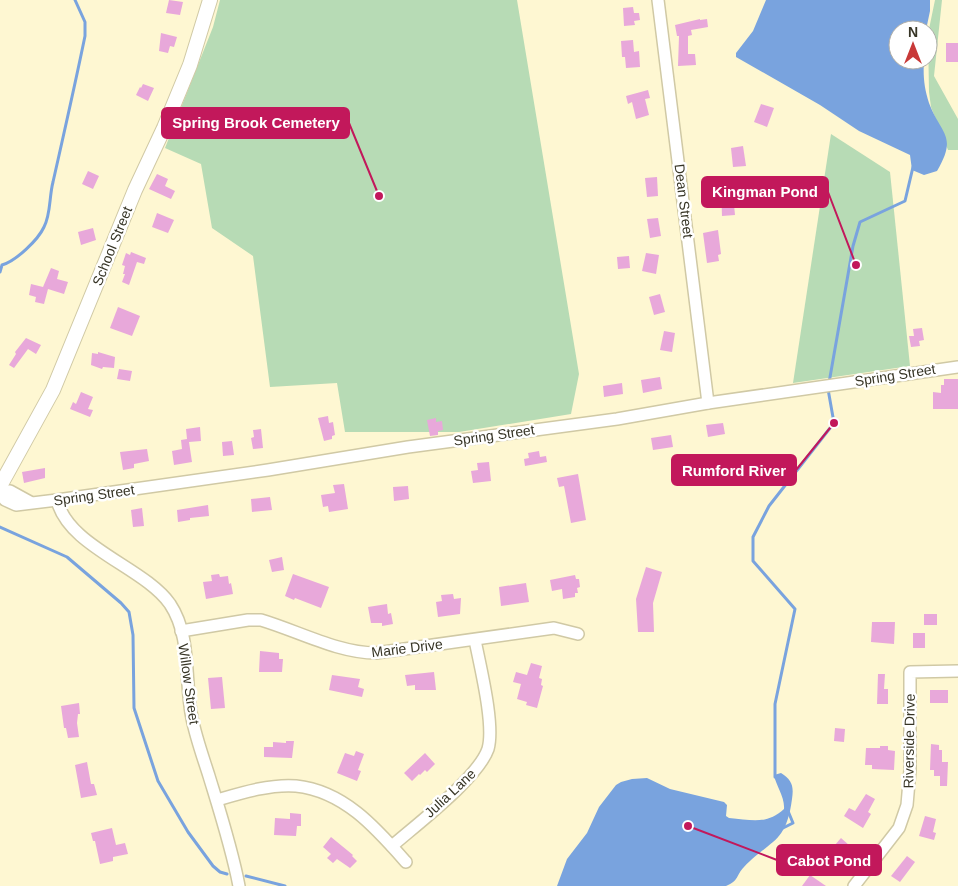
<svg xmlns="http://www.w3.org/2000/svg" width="958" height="886" font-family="Arial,sans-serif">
  <rect width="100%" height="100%" fill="#fef7d2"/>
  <g fill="#b7dbb5">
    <polygon points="220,0 517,0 579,374 571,414 459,432 345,432 337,383 270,387 253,256 212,228 201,164 165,148 213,27"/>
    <polygon points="935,0 942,0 934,76 958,119 958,150 948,150 931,107 929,92 928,34"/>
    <polygon points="831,134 890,172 910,366 793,383"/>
  </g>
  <g fill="#79a3de">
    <path d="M766 0H930V11L926 30H898V60H924C923 76 924 87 929 103 941 135 958 135 937 171L924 175 912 170 910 155 859 131 820 105 736 57V53L753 31Z"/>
    <path d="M781 773C792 780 794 786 792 799 786 844 771 839 744 867 736 875 739 881 726 886H557L567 859 587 833 599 807 616 785 621 782 632 779 647 778 670 789 724 802 727 805 726 816 729 818C752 820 766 825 784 809 785 797 776 786 774 775Z"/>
  </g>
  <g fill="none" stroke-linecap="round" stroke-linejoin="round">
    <g stroke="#79a3de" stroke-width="3">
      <path d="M0 272 2 265C16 261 38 240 44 227 51 214 49 197 53 182 64 133 75 85 85 36V22L75 0"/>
      <polyline points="829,383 853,246 860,222 905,201 913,167"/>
      <polyline points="0,527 67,557 121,603 129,612 133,635 134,708 158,781 188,832 213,866 220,872 227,874"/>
      <polyline points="775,777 775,704 795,609 753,561 753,537 769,506 834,423 828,389"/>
      <polyline points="783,828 793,823 788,811"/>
      <polyline points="246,876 285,886"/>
    </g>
  </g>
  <g fill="#e8a8da">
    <polygon points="169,0 183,2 180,15 166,13"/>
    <polygon points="633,7 634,13 639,13 640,20 634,21 635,25 624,26 623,8"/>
    <polygon points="700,19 700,20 707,19 708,27 691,30 692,35 688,36 688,54 695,54 696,65 678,66 679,36 677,36 675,25"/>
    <polygon points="161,33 177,37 174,47 170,46 168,53 159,51"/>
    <polygon points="633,40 634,52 639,51 640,67 626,68 625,57 622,57 621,41"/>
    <rect x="946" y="43" width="12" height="19"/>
    <polygon points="143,84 154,88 148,101 136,95 140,87 141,88"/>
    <polygon points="648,90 650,98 645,99 649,115 636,119 632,102 628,104 626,96"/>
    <polygon points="761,104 774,108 767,127 754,122"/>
    <polygon points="743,146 746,166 733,167 731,148"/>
    <polygon points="88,171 99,176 93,189 82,184"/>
    <polygon points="157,174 168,179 165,186 175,191 171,199 149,189"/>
    <polygon points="657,177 658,196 647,197 645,178"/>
    <polygon points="732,184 735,215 722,216 721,185"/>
    <polygon points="157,213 174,220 168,233 152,227"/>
    <polygon points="658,218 661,236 650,238 647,219"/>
    <polygon points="93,228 96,240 81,245 78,232"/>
    <polygon points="718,230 721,254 718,255 719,261 707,263 703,233"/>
    <polygon points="131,252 146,258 144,264 137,262 129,285 122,282 125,274 123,274 125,266 122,265 126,253 130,255"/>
    <polygon points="646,253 659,255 656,274 642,271"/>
    <polygon points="629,256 630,268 618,269 617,257"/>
    <polygon points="51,268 59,271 57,279 68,282 64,294 48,289 44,304 35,302 36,297 29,295 31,284 43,287"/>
    <polygon points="660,294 665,312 654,315 649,297"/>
    <polygon points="118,307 140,316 132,336 110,328"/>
    <polygon points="922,328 924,340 919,341 920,346 911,347 909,336 914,336 913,329"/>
    <polygon points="664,331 675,333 672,352 660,350"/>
    <polygon points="26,338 41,345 36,354 28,349 14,368 9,365 16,354 15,352"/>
    <polygon points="98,352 115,357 114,368 103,367 102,369 91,365 92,353 98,354"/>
    <polygon points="119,369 132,371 130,381 117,379"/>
    <polygon points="660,377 662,389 643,393 641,380"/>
    <polygon points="944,379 958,379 958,409 933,409 933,392 941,393 941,385 944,385"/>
    <polygon points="622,383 623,394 604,397 603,386"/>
    <polygon points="81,392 93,397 88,409 93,410 90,417 70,409 73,402 76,404"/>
    <polygon points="328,416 329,423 333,422 335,435 332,436 332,439 324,441 318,418"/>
    <polygon points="436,418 436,422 442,421 443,430 438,431 438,435 430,436 427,420"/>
    <polygon points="723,423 725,434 708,437 706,425"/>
    <polygon points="200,427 201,441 189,442 192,462 174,465 172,451 182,449 181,440 187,439 186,429"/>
    <polygon points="261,429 263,448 253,449 251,438 254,437 253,430"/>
    <polygon points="671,435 673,447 653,450 651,438"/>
    <polygon points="232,441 234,455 223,456 222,442"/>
    <polygon points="147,449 149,461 134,464 134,468 123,470 120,452"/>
    <polygon points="539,451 540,457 546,456 547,462 525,466 524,459 529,458 528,453"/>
    <polygon points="489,462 491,481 473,483 471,471 478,470 477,463"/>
    <polygon points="45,468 45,478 24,483 22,472"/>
    <polygon points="578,474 586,520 571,523 564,486 559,487 557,478"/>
    <polygon points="344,484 348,509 329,512 328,506 323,507 321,495 335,493 333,485"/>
    <polygon points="408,486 409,499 394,501 393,487"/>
    <polygon points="270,497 272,510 252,512 251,499"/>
    <polygon points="208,505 209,516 190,518 190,520 178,522 177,510"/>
    <polygon points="142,508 144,526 133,527 131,510"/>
    <polygon points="282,557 284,570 272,572 269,560"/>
    <polygon points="646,567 662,572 653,603 654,632 638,632 636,599"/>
    <polygon points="219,574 220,577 228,576 229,584 231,583 233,594 206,599 203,582 212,581 211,575"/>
    <polygon points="293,574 329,587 321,608 295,598 294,600 285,596"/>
    <polygon points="575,575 576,579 579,579 580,587 577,588 578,593 575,593 575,597 563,599 562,589 552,591 550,580"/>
    <polygon points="526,583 529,602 501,606 499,587"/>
    <polygon points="453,594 454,599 461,598 460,614 438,617 436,602 442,601 441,595"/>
    <polygon points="387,604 388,614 391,613 393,624 382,626 382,623 371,623 368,607"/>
    <rect x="924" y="614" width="13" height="11"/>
    <polygon points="872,622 895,622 894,644 871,642"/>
    <rect x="913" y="633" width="12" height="15"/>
    <polygon points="260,651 279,653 279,659 283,659 282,672 259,672"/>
    <polygon points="531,663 542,666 539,678 542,679 541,685 543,686 537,708 526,705 527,702 517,699 521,684 513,682 516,672 527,675"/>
    <polygon points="434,672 436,690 415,690 415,685 407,686 405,675"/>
    <polygon points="878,674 885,674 884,689 888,689 888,704 877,704"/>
    <polygon points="332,675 360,679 358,687 364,689 362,697 329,690"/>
    <polygon points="222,677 225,708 211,709 208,678"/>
    <rect x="930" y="690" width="18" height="13"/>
    <polygon points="79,703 80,714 78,714 77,723 79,737 68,738 66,728 64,728 61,706"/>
    <polygon points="835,728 845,729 844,742 834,741"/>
    <polygon points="286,741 294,741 292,758 264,757 264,747 273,747 273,742 286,743"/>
    <polygon points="931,744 939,745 939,750 942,750 942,762 948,762 947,786 940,786 940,776 934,776 934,770 930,770"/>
    <polygon points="880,746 888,746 888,750 895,751 894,770 872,769 872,765 865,765 866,748 880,748"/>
    <polygon points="356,751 364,754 358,770 361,771 357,781 337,773 345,753 354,756"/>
    <polygon points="425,753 435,764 427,772 425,770 420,775 419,774 412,781 404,773"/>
    <polygon points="87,762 91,784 94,784 97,795 81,798 75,765"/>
    <polygon points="866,794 875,799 868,812 871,814 863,828 844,816 849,808 855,811"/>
    <polygon points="290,813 301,814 301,826 297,826 296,836 274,835 275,818 290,819"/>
    <polygon points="925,816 936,819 933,832 936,833 934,840 919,836"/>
    <polygon points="112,828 116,845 125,843 128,854 113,857 113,861 100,864 95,841 93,841 91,833"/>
    <polygon points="331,837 353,855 352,856 357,861 350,868 337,859 333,863 327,858 331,854 323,847"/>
    <polygon points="841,838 850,846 837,861 828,853"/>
    <polygon points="907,856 915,862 900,882 891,876"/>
    <polygon points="810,875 826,886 802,886"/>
  </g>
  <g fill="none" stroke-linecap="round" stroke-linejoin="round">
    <defs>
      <g id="minor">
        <polyline points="658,0 708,403"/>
        <polyline points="0,491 10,491 30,502"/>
        <polyline points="0,494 5,500 16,505 57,500 268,470 408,447 617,419 708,403 958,367"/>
        <path d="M57 500C68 547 144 567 170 604 192 637 184 680 192 718 196 738 203 757 209 776 220 812 232 849 239 886"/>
        <path d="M181 631 248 620H261C298 631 338 653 376 653L554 628 578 634"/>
        <path d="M217 800C241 793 270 784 296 786 344 791 376 828 406 862"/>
        <path d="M392 846C416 825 478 778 488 749 495 725 480 666 475 640"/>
        <polyline points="854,886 899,828 907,805 910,770 910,672 958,671"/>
      </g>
      <polyline id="major" points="0,486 53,390 135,190 164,128 190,65 210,0"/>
    </defs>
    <use href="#minor" stroke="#d0c9a5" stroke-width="14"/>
    <use href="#major" stroke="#d0c9a5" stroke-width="16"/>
    <use href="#minor" stroke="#fff" stroke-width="11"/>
    <use href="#major" stroke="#fff" stroke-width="14"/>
  </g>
  <g text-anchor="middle" stroke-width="5" stroke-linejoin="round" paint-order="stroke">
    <g font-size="14" fill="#373526" stroke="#fff">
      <text transform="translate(684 201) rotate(83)" y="5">Dean Street</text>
      <text transform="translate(112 246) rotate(-68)" y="5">School Street</text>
      <text transform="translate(895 375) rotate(-9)" y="5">Spring Street</text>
      <text transform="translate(494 435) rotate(-8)" y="5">Spring Street</text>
      <text transform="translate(94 495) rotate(-8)" y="5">Spring Street</text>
      <text transform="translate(407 648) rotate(-7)" y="5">Marie Drive</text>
      <text transform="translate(189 684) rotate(82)" y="5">Willow Street</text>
      <text transform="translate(909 741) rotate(-89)" y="5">Riverside Drive</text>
      <text transform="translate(450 793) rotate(-43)" y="5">Julia Lane</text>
    </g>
  </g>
  <path fill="none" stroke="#c2185b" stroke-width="2" d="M379 196L349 123M856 265L828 192M834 423L796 470M688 826L777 860"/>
  <g fill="#c2185b" stroke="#fff" stroke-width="2">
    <circle cx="379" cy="196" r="5"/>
    <circle cx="856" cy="265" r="5"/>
    <circle cx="834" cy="423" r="5"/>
    <circle cx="688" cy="826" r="5"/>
  </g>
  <g fill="#c2185b" stroke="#c2185b" stroke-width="2">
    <rect x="162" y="108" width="187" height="30" rx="5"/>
    <rect x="702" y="177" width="126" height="30" rx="5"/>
    <rect x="672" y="455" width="124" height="30" rx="5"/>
    <rect x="777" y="845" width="104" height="30" rx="5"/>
  </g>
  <g font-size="15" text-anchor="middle" font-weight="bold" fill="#fff">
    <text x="256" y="128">Spring Brook Cemetery</text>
    <text x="765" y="197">Kingman Pond</text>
    <text x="734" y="476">Rumford River</text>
    <text x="829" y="866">Cabot Pond</text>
  </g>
  <g transform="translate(913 45)"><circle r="24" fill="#ffffff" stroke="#afaea8"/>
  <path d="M0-4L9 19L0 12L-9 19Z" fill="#c83938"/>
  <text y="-8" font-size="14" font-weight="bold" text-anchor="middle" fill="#373526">N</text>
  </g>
</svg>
